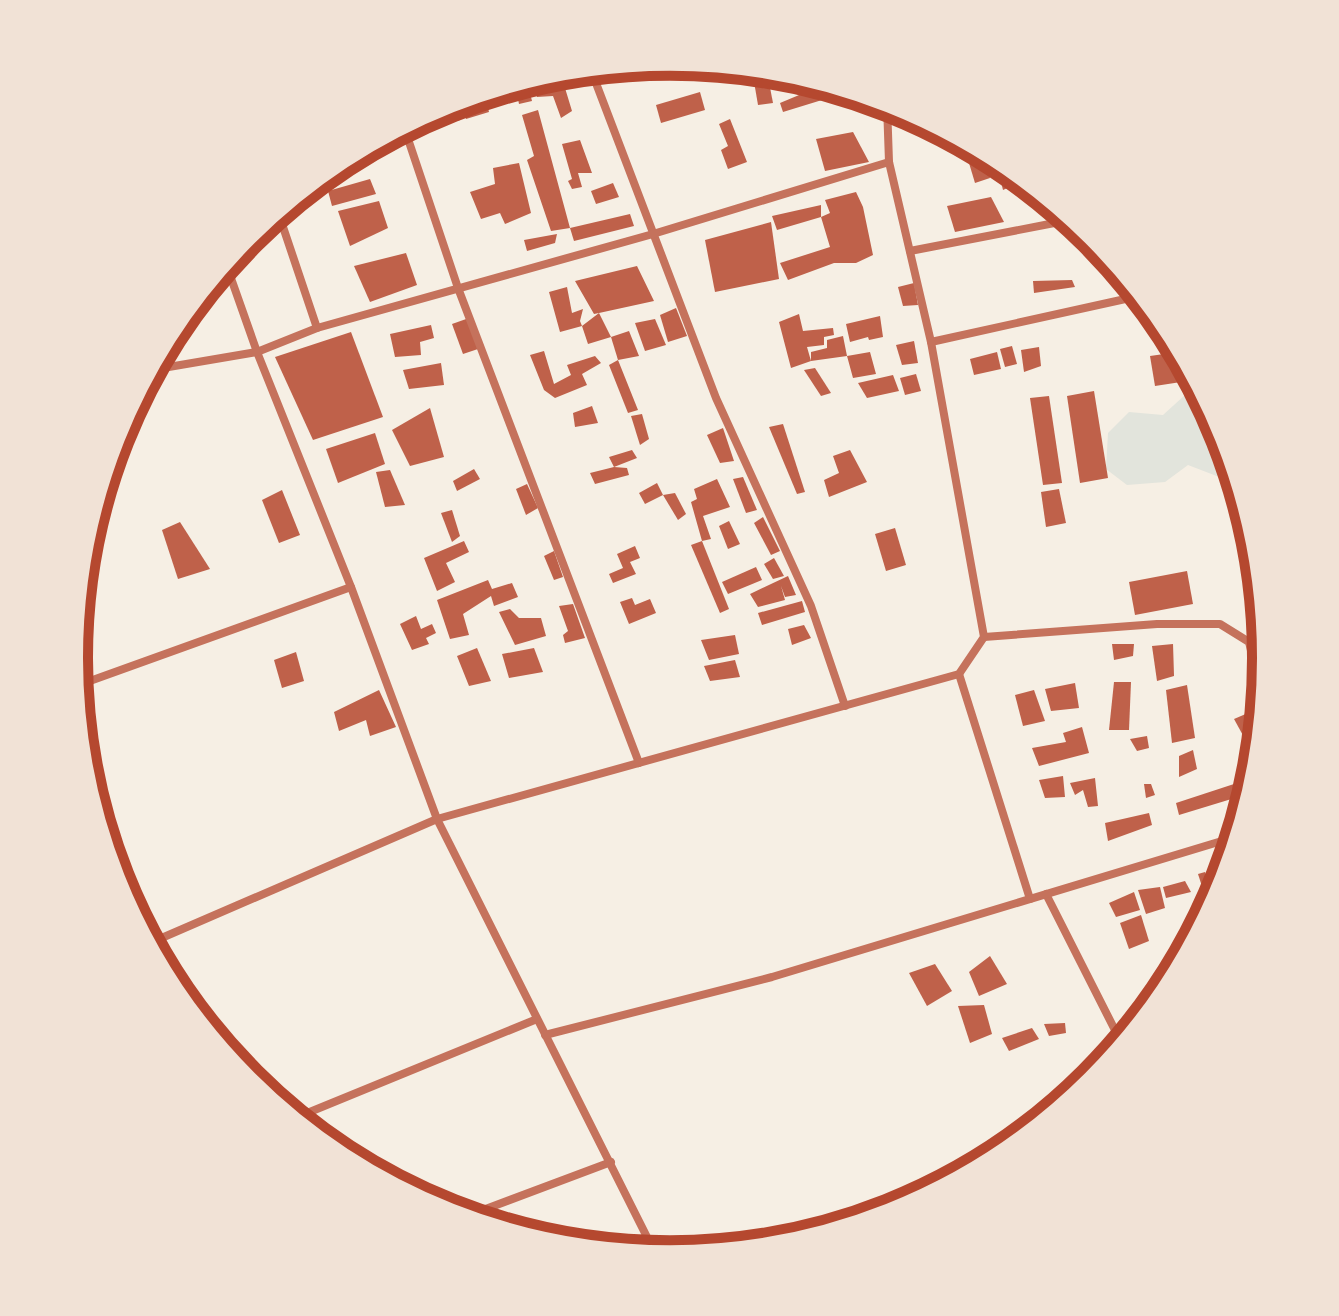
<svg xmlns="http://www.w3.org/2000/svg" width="1339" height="1316" font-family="'Asap Condensed',sans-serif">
  <rect width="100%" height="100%" fill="#f6efe4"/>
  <polygon fill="#e2e4dc" points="1196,385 1220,430 1235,479 1227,480 1188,465 1165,482 1127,485 1106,469 1108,433 1129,412 1163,415"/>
  <g fill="#bf614a">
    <polygon points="752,70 767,72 773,103 758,105"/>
    <polygon points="582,74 585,83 565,88 572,111 561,118 553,96 537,97 535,89"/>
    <polygon points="527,81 532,101 519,104 515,85"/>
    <polygon points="823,85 830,87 835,96 783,112 780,103"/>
    <polygon points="700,92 705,110 661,123 656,105"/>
    <polygon points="485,94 489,112 466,119 461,101"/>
    <polygon points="455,103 460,120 443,125 438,109"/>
    <polygon points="538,110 570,228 551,231 527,160 534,156 522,115"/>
    <polygon points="730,119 747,162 728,169 721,150 728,146 719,124"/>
    <polygon points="853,132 869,162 825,171 816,139"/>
    <polygon points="580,140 592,173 578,173 582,187 572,189 568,181 572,179 562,144"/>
    <polygon points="977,150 984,154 990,178 975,183 966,153"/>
    <polygon points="359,151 361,157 328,172 339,162"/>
    <polygon points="995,159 1001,163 1023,181 1003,190"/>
    <polygon points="519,163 531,213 505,224 500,213 481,219 470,192 495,184 493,168"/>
    <polygon points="370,179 376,194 332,206 328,191"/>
    <polygon points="613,183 619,197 596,204 591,191"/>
    <polygon points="856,192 863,207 873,255 856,263 834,263 788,280 780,263 830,247 821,217 777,230 772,216 821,205 821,217 830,213 825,200"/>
    <polygon points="991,197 1004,222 955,232 947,206"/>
    <polygon points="379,201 388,228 350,246 338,211"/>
    <polygon points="630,214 634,226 574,241 570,228"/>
    <polygon points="771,222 779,279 715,292 705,240"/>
    <polygon points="557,234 555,243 527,251 524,240"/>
    <polygon points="1092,238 1106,255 1108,267 1099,269"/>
    <polygon points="406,253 417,285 370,302 354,266"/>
    <polygon points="637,266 654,301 599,313 611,337 588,344 582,326 560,332 549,292 567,287 572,313 583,309 580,321 582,326 599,313 594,314 575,281"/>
    <polygon points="1072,280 1075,287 1034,293 1033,281"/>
    <polygon points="914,283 918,305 903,306 898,287"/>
    <polygon points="676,308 687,336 668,342 660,315"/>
    <polygon points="799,314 803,331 833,328 834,335 824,337 824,345 807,347 811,361 811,352 827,348 827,340 843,336 847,356 870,352 876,374 853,378 847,356 811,361 791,368 779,322"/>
    <polygon points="880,316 883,337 869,340 868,337 850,342 846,324"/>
    <polygon points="469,318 481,348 463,354 452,324"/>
    <polygon points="655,319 666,345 645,351 635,323"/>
    <polygon points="431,325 434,338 420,342 421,355 395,357 390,334"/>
    <polygon points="629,331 639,356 618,360 611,337"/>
    <polygon points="351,332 383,417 313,440 275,357"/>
    <polygon points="914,341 918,363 902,365 896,345"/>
    <polygon points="1012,346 1017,364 1005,367 1000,349"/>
    <polygon points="1039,347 1041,366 1024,372 1021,350"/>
    <polygon points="544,351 554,384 571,375 567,365 595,356 601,363 582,374 587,385 555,398 544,390 530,355"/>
    <polygon points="997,352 1001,369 974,375 970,359"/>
    <polygon points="1178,352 1194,380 1155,386 1150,356"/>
    <polygon points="618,360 638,410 628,413 609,365"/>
    <polygon points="441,363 444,385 409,389 403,370"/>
    <polygon points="815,368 831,393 821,396 804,370"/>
    <polygon points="916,374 921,391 905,395 900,378"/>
    <polygon points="893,375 899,391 867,398 858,383"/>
    <polygon points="1094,391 1108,478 1080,483 1067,396"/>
    <polygon points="1049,396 1062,483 1043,485 1030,398"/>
    <polygon points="592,406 598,423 575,427 573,413"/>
    <polygon points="430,408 444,457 410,466 392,430"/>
    <polygon points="642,414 649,439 640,445 631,416"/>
    <polygon points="783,424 805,492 797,494 769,427"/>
    <polygon points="723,428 734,461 720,463 707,435"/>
    <polygon points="375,433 385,464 338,483 326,449"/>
    <polygon points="632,450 637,458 614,467 627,468 629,475 595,484 590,473 614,467 609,457"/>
    <polygon points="850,450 867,482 829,497 824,480 839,473 833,456"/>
    <polygon points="474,469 480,479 457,491 453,481"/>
    <polygon points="390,470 405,505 385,507 376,472"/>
    <polygon points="743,477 757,510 746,513 733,479"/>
    <polygon points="717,479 730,507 703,516 711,539 702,541 691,502 697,499 694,489"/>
    <polygon points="657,483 663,495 645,504 639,493"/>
    <polygon points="527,484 538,508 526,515 516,489"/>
    <polygon points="1059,489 1066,523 1046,527 1041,492"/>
    <polygon points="282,490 300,535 279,543 262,500"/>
    <polygon points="675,493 686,514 678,520 663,495"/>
    <polygon points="452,510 460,536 452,542 441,513"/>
    <polygon points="763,517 780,551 771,555 754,523"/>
    <polygon points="729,521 740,544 728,549 719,526"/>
    <polygon points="180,522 210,569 178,579 162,530"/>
    <polygon points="895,528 906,565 886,571 875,534"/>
    <polygon points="464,541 469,552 446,563 455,582 437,591 424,558"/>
    <polygon points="702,541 729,609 720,613 691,545"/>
    <polygon points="635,546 640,558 630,562 636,574 613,583 609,574 623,568 617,554"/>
    <polygon points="554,551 563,577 554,580 544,556"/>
    <polygon points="774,558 784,576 773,579 764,564"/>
    <polygon points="756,567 762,580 728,594 722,582"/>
    <polygon points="1187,571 1193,604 1135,615 1129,582"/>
    <polygon points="788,576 796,595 785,597 781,586 785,600 758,607 750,594"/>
    <polygon points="488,580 492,589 512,583 518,597 494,606 491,596 463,614 469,635 450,639 437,600"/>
    <polygon points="632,598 635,605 650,599 656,613 629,624 620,602"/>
    <polygon points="802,601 805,612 762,625 758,613"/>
    <polygon points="573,604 585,638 565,643 563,635 568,631 559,606"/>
    <polygon points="510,609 519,618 541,618 546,636 515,645 499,612"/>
    <polygon points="416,616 421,629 432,624 436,633 426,638 429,644 412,650 400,624"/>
    <polygon points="804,625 811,638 792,645 788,629"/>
    <polygon points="735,635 739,654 709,660 701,640"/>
    <polygon points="1112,644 1134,644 1133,656 1114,660"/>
    <polygon points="1173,644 1174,676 1157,681 1152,646"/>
    <polygon points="477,648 491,681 469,686 457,656"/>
    <polygon points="534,648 543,672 509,678 502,654"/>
    <polygon points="296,652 304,681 282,688 274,660"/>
    <polygon points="735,660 740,677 710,681 704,666"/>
    <polygon points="1114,682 1131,682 1129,730 1109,730"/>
    <polygon points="1075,683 1079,708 1051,711 1045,689"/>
    <polygon points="1187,685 1195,738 1172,743 1166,690"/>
    <polygon points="379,690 396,727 370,736 366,720 339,731 334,712"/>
    <polygon points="1034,690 1045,721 1023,726 1015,695"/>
    <polygon points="1248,713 1258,729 1257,746 1251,750 1234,719"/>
    <polygon points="1082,727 1089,753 1039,766 1032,748 1066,742 1063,733"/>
    <polygon points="1147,736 1149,748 1137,751 1130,739"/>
    <polygon points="1193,750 1197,769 1179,777 1179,756"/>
    <polygon points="1063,776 1065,797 1045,798 1039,780"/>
    <polygon points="1095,778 1098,806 1088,807 1083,790 1075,795 1070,783"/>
    <polygon points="1144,784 1151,784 1155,795 1146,798"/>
    <polygon points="1234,784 1238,797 1179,815 1176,803"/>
    <polygon points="1149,813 1152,825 1108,841 1105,823"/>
    <polygon points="1205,872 1214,898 1209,908 1198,874"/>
    <polygon points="1185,881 1191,892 1166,898 1163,887"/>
    <polygon points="1160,887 1165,908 1146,914 1138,890"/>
    <polygon points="1134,892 1140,910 1116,917 1109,903"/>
    <polygon points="1141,915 1149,941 1129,949 1120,923"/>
    <polygon points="990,956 1007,984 979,996 969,972"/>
    <polygon points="935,964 952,991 927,1006 909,973"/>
    <polygon points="984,1005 992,1034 970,1043 958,1006"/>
    <polygon points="1065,1023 1066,1033 1049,1036 1044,1024"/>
    <polygon points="1032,1028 1039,1039 1009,1051 1002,1038"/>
  </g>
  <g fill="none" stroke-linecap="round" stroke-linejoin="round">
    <g stroke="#c5725c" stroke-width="8">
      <polyline points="591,70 716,398 811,606 845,706"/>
      <polyline points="404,127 458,288 639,763"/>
      <polyline points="278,212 317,328"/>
      <polyline points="910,251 1070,220"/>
      <polyline points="226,264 257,352 351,587 437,819 655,1253"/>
      <polyline points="931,342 1139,296"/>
      <polyline points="151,370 257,352 317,328 653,234 889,162"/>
      <polyline points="76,631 88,681"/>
      <polyline points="984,637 1157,624 1220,624 1249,642 1262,697"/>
      <polyline points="959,674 1030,899"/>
      <polyline points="76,686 351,587"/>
      <polyline points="1046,894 1121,1042"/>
      <polyline points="150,943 437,819 959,674 984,637 931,342 889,162 887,104"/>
      <polyline points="545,1035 772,977 1235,837"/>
      <polyline points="295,1118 537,1019"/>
      <polyline points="467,1216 611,1162"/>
    </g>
  </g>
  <path d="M0 0H1339V1316H0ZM88 658a582 582 0 1 1 1164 0a582 582 0 1 1-1164 0Z" fill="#f1e2d6" fill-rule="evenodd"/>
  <path fill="none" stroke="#b5482f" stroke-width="10" d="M88 658a582 582 0 1 1 1164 0a582 582 0 1 1-1164 0Z"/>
</svg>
